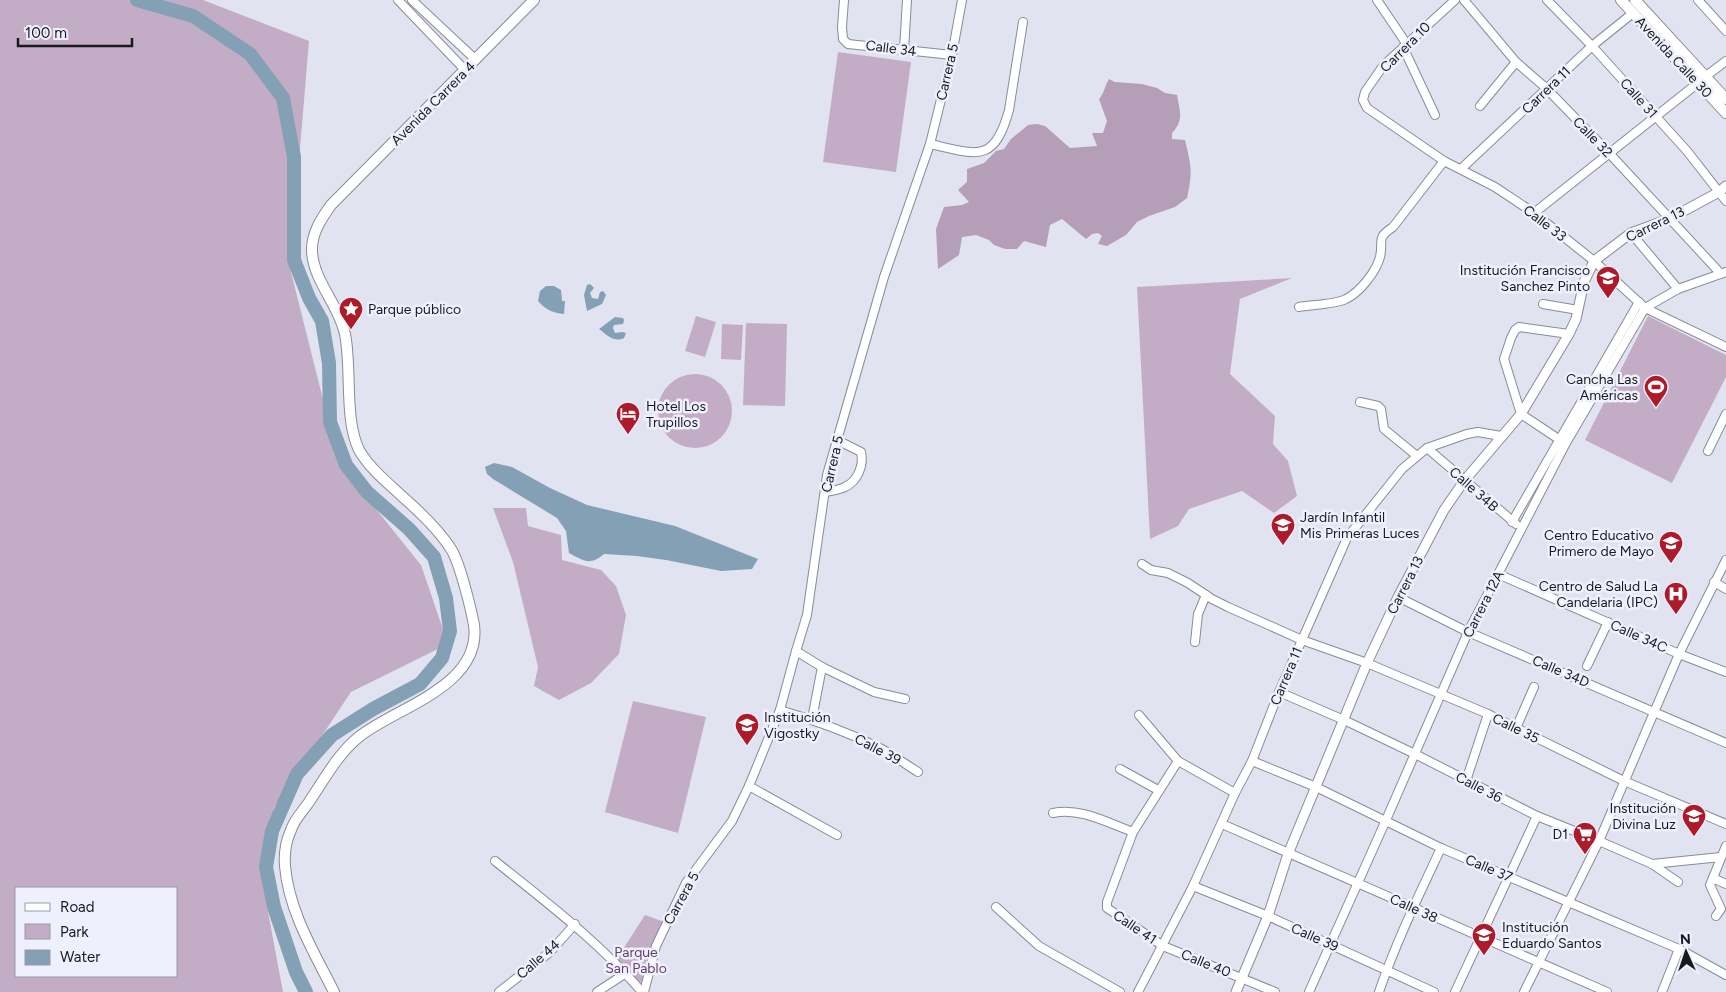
<svg xmlns="http://www.w3.org/2000/svg" width="1726" height="992" font-family="Figtree,sans-serif">
  <rect width="100%" height="100%" fill="#e2e3f0"/>
  <g fill="#c3adc6" fill-rule="evenodd">
    <path d="M0 0H203L309 41 290 268 339 463 421 565 448 644 351 692 274 808 263 885 283 992H0ZM16 888H176V976H16Z"/>
    <polygon points="838,52 911,62 896,172 823,162"/>
    <polygon points="1292,278 1240,299 1230,374 1275,416 1273,444 1288,461 1297,496 1274,513 1242,491 1189,509 1178,526 1150,539 1137,287"/>
    <polygon points="696,316 716,322 705,357 685,351"/>
    <polygon points="1648,316 1726,355 1726,377 1672,483 1585,440"/>
    <polygon points="746,323 787,324 785,406 743,405"/>
    <polygon points="722,324 743,325 741,360 721,359"/>
    <circle cx="695" cy="411" r="37"/>
    <polygon points="493,508 526,508 528,526 561,535 562,560 601,570 616,586 626,615 619,654 591,683 559,700 534,686 538,667 513,562"/>
    <polygon points="633,701 706,717 678,833 605,812"/>
    <polygon points="645,915 667,923 643,984 614,963"/>
  </g>
  <path fill="#b59eb8" d="M1109 79 1115 82 1142 84 1157 88 1165 93 1177 95C1180 112 1184 120 1172 133V139L1185 140C1191 165 1193 172 1187 198L1175 207 1149 216 1137 222 1126 235 1107 246 1098 244 1102 236 1098 233 1092 234 1086 239 1062 219 1050 225 1046 247 1024 241 1017 249H1005L994 245 989 240 976 235 962 237 959 255 938 269 936 229 944 207 962 205 969 202 958 190 967 182V169L984 163 996 151 1004 149 1011 139 1028 125 1037 124 1045 126 1070 148 1097 146 1092 133H1103L1107 121 1099 99C1104 94 1105 85 1109 79Z"/>
  <g fill="#83a0b5">
    <polygon points="590,284 594,288 590,293 592,298 598,299 600,292 603,291 606,295 602,304 587,311 584,295 587,285"/>
    <path d="M546 286H554L561 290 562 301H565L564 314C553 313 546 310 538 301L540 291Z"/>
    <path d="M615 317 623 318 624 320 623 324 614 325 613 328 615 333 622 332 626 333 624 338C614 343 607 335 599 329Z"/>
    <path d="M494 463 512 467 550 488 587 505 675 526 758 559 752 569 721 571 666 560 637 556 604 554C590 566 584 561 569 553L566 531 557 518 493 479 487 474 485 467Z"/>
  </g>
  <g fill="none" stroke-linecap="round" stroke-linejoin="round">
    <polyline stroke="#83a0b5" stroke-width="14" points="137,0 193,16 250,54 283,98 294,157 294,260 309,298 322,321 329,363 330,422 346,465 367,492 409,529 434,557 446,598 450,631 442,658 420,684 373,709 332,735 297,774 272,831 266,867 274,907 296,972 306,992"/>
    <defs>
      <g id="minor">
        <polyline points="398,0 466,71"/>
        <polyline points="412,0 476,60"/>
        <polyline points="844,0 842,27 843,39 848,44 952,55"/>
        <polyline points="1377,0 1406,43"/>
        <polyline points="1455,0 1383,66 1365,92 1363,100 1367,108 1444,161 1495,187 1534,213 1594,261 1645,308 1726,347"/>
        <polyline points="1464,0 1516,62 1546,88 1609,153 1721,274"/>
        <polyline points="1547,0 1592,46 1687,151 1726,201"/>
        <polyline points="1698,0 1726,31"/>
        <polyline points="1403,47 1435,115"/>
        <polyline points="904,50 907,0"/>
        <polyline points="1706,76 1726,61"/>
        <polyline points="1480,106 1516,62"/>
        <path d="M930 144C976 154 994 165 1009 110L1023 22"/>
        <polyline points="1461,169 1592,46 1633,13"/>
        <polyline points="1534,213 1698,83"/>
        <polyline points="1631,233 1678,289"/>
        <polyline points="1543,304 1578,310"/>
        <path d="M1299 307C1311 305 1337 304 1346 299 1360 292 1376 272 1380 257 1384 240 1375 239 1393 227L1444 161"/>
        <polyline points="1360,402 1378,406 1381,409 1384,429 1417,456"/>
        <polyline points="1560,440 1521,414 1504,359 1511,338 1515,330 1519,327 1569,334"/>
        <polyline points="1427,448 1516,524"/>
        <polyline points="1708,451 1726,414"/>
        <path d="M825 492C832 491 839 490 845 487 858 481 864 465 861 452L837 440"/>
        <polyline points="1512,522 1639,302"/>
        <polyline points="1142,564 1151,570 1168,573 1188,583 1212,599 1228,607 1302,640 1367,663 1488,714 1624,781 1726,824"/>
        <polyline points="1498,574 1679,654 1726,672"/>
        <polyline points="1714,582 1726,589"/>
        <polyline points="1398,597 1468,632 1726,743"/>
        <polyline points="1195,642 1198,614 1206,595"/>
        <polyline points="796,651 822,667 874,692 905,699"/>
        <polyline points="1587,666 1608,622"/>
        <polyline points="1279,692 1344,720 1415,754 1537,816 1599,841 1652,864 1678,882"/>
        <path d="M780 710C814 720 847 732 878 747 892 754 905 764 918 772"/>
        <polyline points="1139,715 1178,761 1235,793"/>
        <polyline points="812,719 822,667"/>
        <polyline points="1516,728 1534,687"/>
        <polyline points="1178,761 1133,832 1107,902 1107,908 1163,946 1275,992"/>
        <polyline points="1252,761 1316,787 1441,848 1679,949 1726,975"/>
        <polyline points="1120,769 1158,790"/>
        <polyline points="1466,781 1488,714"/>
        <polyline points="749,786 837,835"/>
        <path d="M1053 813C1080 807 1108 823 1133 832"/>
        <polyline points="1222,824 1607,992"/>
        <path d="M495 861C546 902 599 942 642 992"/>
        <polyline points="1652,864 1721,857"/>
        <polyline points="1713,878 1726,884"/>
        <polyline points="1193,886 1268,916 1434,992"/>
        <polyline points="996,907 1039,946 1120,992"/>
        <polyline points="1716,916 1721,909 1710,885 1726,846"/>
        <polyline points="499,992 550,952 575,924"/>
        <polyline points="597,992 626,973"/>
        <polyline points="644,992 656,946 686,883 732,821 749,786 780,710 796,651 807,615 827,475 884,277 930,144 952,55 962,0"/>
        <polyline points="1138,992 1193,886 1235,793 1252,761 1279,692 1347,538 1402,469 1427,448 1467,434 1478,432 1501,436"/>
        <polyline points="1309,992 1386,820 1468,632 1566,443 1645,308 1678,289 1726,272"/>
        <path d="M1379 992C1396 942 1419 895 1441 848"/>
        <polyline points="1455,992 1537,816"/>
        <polyline points="1524,992 1599,841 1679,654 1726,560"/>
        <polyline points="1662,992 1679,949"/>
      </g>
      <polyline id="tertiary" points="1236,992 1268,916 1288,854 1367,663 1398,597 1444,510 1464,481 1521,414 1569,334 1576,319 1584,282 1594,261 1631,233 1669,219 1719,192 1726,186"/>
      <g id="secondary">
        <polyline points="1621,0 1726,113"/>
        <polyline points="1635,0 1726,99"/>
        <path d="M334 992C314 952 289 912 285 866 284 854 286 841 291 830 294 820 303 811 309 802 324 780 338 753 360 736 397 707 482 686 474 625 471 609 460 563 451 549 439 530 421 513 404 498 388 483 370 469 359 450 344 419 352 369 345 334 339 305 314 282 312 252 311 234 321 219 331 205L534 0"/>
      </g>
    </defs>
    <use href="#minor" stroke="#898b96" stroke-width="10"/>
    <use href="#tertiary" stroke="#898b96" stroke-width="11"/>
    <use href="#secondary" stroke="#898b96" stroke-width="12"/>
    <use href="#minor" stroke="#fff" stroke-width="8"/>
    <use href="#tertiary" stroke="#fff" stroke-width="9"/>
    <use href="#secondary" stroke="#fff" stroke-width="10"/>
  </g>
  <defs>
    <symbol id="school-pin" viewBox="-11 -11 22 30"><path d="M0 17L-7.5 6A9.5 9.5 0 1 1 7.5 6Z" fill="#ad1a2a" stroke="#eff0fd"/><path d="M0-5L7-2L0 1L-7-2ZM-4 1L0 2.5L4 1V4Q0 6-4 4Z" fill="#fff"/></symbol>
    <symbol id="sight-pin" viewBox="-11 -11 22 30"><path d="M0 17L-7.5 6A9.5 9.5 0 1 1 7.5 6Z" fill="#ad1a2a" stroke="#eff0fd"/><path d="M0-6L1.8-2.2L6-1.7L2.9 1.2L3.7 5.4L0 3.3L-3.7 5.4L-2.9 1.2L-6-1.7L-1.8-2.2Z" fill="#fff"/></symbol>
    <symbol id="stadium-pin" viewBox="-11 -11 22 30"><path d="M0 17L-7.5 6A9.5 9.5 0 1 1 7.5 6Z" fill="#ad1a2a" stroke="#eff0fd"/><path d="M0-5a6.5 5 0 1 0 0 10a6.5 5 0 1 0 0-10ZM-3.5-1.8h7v3.6h-7Z" fill="#fff"/></symbol>
    <symbol id="hotel-pin" viewBox="-11 -11 22 30"><path d="M0 17L-7.5 6A9.5 9.5 0 1 1 7.5 6Z" fill="#ad1a2a" stroke="#eff0fd"/><path d="M-6-4.5h1.5V1H6V5H4.5V3h-9V5H-6ZM-4 0a1.8 1.8 0 1 1 3.6 0ZM.5 0V-2.5h3Q6-2.5 6 0Z" fill="#fff"/></symbol>
    <symbol id="hospital-pin" viewBox="-11 -11 22 30"><path d="M0 17L-7.5 6A9.5 9.5 0 1 1 7.5 6Z" fill="#ad1a2a" stroke="#eff0fd"/><path d="M-5-5h3v3.5h4V-5h3V5h-3V1.5h-4V5h-3Z" fill="#fff"/></symbol>
    <symbol id="supermarket-pin" viewBox="-11 -11 22 30"><path d="M0 17L-7.5 6A9.5 9.5 0 1 1 7.5 6Z" fill="#ad1a2a" stroke="#eff0fd"/><path d="M-6-5.5h2.5l.6 2H6L4.5 2H-2.5L-4.4-4H-6ZM-1.5 3.2a1.3 1.3 0 1 0 .1 0ZM3 3.2a1.3 1.3 0 1 0 .1 0Z" fill="#fff"/></symbol>
  </defs>
  <g fill-rule="evenodd">
    <use href="#school-pin" x="1594" y="264" width="28" height="38"/>
    <use href="#sight-pin" x="337" y="295" width="28" height="38"/>
    <use href="#stadium-pin" x="1642" y="373" width="28" height="38"/>
    <use href="#hotel-pin" x="614" y="400" width="28" height="38"/>
    <use href="#school-pin" x="1269" y="511" width="28" height="38"/>
    <use href="#school-pin" x="1657" y="529" width="28" height="38"/>
    <use href="#hospital-pin" x="1662" y="580" width="28" height="38"/>
    <use href="#school-pin" x="733" y="711" width="28" height="38"/>
    <use href="#school-pin" x="1680" y="802" width="28" height="38"/>
    <use href="#supermarket-pin" x="1571" y="820" width="28" height="38"/>
    <use href="#school-pin" x="1470" y="921" width="28" height="38"/>
  </g>
  <g text-anchor="middle" stroke-width="5" stroke-linejoin="round" paint-order="stroke">
    <g font-size="14" fill="#191a1e" stroke="#eff0fd">
      <text transform="translate(1405 47) rotate(-45)" y="5">Carrera 10</text>
      <text transform="translate(891 48) rotate(7)" y="5">Calle 34</text>
      <text transform="translate(1674 57) rotate(47)" y="5">Avenida Calle 30</text>
      <text transform="translate(947 72) rotate(-77)" y="5">Carrera 5</text>
      <text transform="translate(1546 90) rotate(-44)" y="5">Carrera 11</text>
      <text transform="translate(1639 98) rotate(48)" y="5">Calle 31</text>
      <text transform="translate(433 103) rotate(-45)" y="5">Avenida Carrera 4</text>
      <text transform="translate(1593 137) rotate(46)" y="5">Calle 32</text>
      <text transform="translate(1545 223) rotate(37)" y="5">Calle 33</text>
      <text transform="translate(1655 224) rotate(-26)" y="5">Carrera 13</text>
      <text transform="translate(832 464) rotate(-77)" y="5">Carrera 5</text>
      <text transform="translate(1474 489) rotate(41)" y="5">Calle 34B</text>
      <text transform="translate(1405 585) rotate(-63)" y="5">Carrera 13</text>
      <text transform="translate(1483 604) rotate(-63)" y="5">Carrera 12A</text>
      <text transform="translate(1639 636) rotate(24)" y="5">Calle 34C</text>
      <text transform="translate(1561 671) rotate(23)" y="5">Calle 34D</text>
      <text transform="translate(1286 676) rotate(-67)" y="5">Carrera 11</text>
      <text transform="translate(1516 728) rotate(26)" y="5">Calle 35</text>
      <text transform="translate(878 749) rotate(28)" y="5">Calle 39</text>
      <text transform="translate(1479 787) rotate(27)" y="5">Calle 36</text>
      <text transform="translate(1489 868) rotate(23)" y="5">Calle 37</text>
      <text transform="translate(681 898) rotate(-61)" y="5">Carrera 5</text>
      <text transform="translate(1414 908) rotate(24)" y="5">Calle 38</text>
      <text transform="translate(1135 927) rotate(34)" y="5">Calle 41</text>
      <text transform="translate(1315 937) rotate(24)" y="5">Calle 39</text>
      <text transform="translate(538 959) rotate(-41)" y="5">Calle 44</text>
      <text transform="translate(1206 963) rotate(22)" y="5">Calle 40</text>
    </g>
    <g font-size="14" fill="#191a1e" stroke="#eff0fd" text-anchor="end">
      <text x="1590" y="275">Institución Francisco<tspan x="1590" dy="16">Sanchez Pinto</tspan></text>
      <text x="368" y="314" text-anchor="start">Parque público</text>
      <text x="1638" y="384">Cancha Las<tspan x="1638" dy="16">Américas</tspan></text>
      <text x="646" y="411" text-anchor="start">Hotel Los<tspan x="646" dy="16">Trupillos</tspan></text>
      <text x="1300" y="522" text-anchor="start">Jardín Infantil<tspan x="1300" dy="16">Mis Primeras Luces</tspan></text>
      <text x="1654" y="540">Centro Educativo<tspan x="1654" dy="16">Primero de Mayo</tspan></text>
      <text x="1658" y="591">Centro de Salud La<tspan x="1658" dy="16">Candelaria (IPC)</tspan></text>
      <text x="764" y="722" text-anchor="start">Institución<tspan x="764" dy="16">Vigostky</tspan></text>
      <text x="1676" y="813">Institución<tspan x="1676" dy="16">Divina Luz</tspan></text>
      <text x="1568" y="839">D1</text>
      <text x="1502" y="932" text-anchor="start">Institución<tspan x="1502" dy="16">Eduardo Santos</tspan></text>
    </g>
    <g font-size="14" fill="#64426a" stroke="#eff0fd">
      <text x="636" y="957">Parque<tspan x="636" dy="16">San Pablo</tspan></text>
    </g>
  </g>
  <rect x="15" y="887" width="162" height="90" fill="#eff0fd" stroke="#999aa4"/>
  <rect x="25" y="903" width="25" height="8" fill="#ffffff" stroke="#999aa4"/>
  <text x="60" y="912" font-size="15" fill="#191a1e">Road</text>
  <rect x="25" y="924" width="25" height="15" fill="#c3adc6" stroke="#999aa4"/>
  <text x="60" y="937" font-size="15" fill="#191a1e">Park</text>
  <rect x="25" y="950" width="25" height="15" fill="#83a0b5" stroke="#999aa4"/>
  <text x="60" y="962" font-size="15" fill="#191a1e">Water</text>
  <g transform="translate(1686 952) rotate(357)" stroke="#eff0fd" stroke-width="4" paint-order="stroke">
  <path d="M0-4L9 19L0 12L-9 19Z" fill="#191a1e"/>
  <text y="-8" font-size="14" font-weight="bold" text-anchor="middle" fill="#191a1e">N</text>
  </g>
  <path d="M18 38v8h114v-8" fill="none" stroke="#191a1e" stroke-width="2.5"/>
  <text x="25" y="38" font-size="15" fill="#191a1e" stroke="#eff0fd" stroke-width="4" paint-order="stroke">100 m</text>
</svg>
